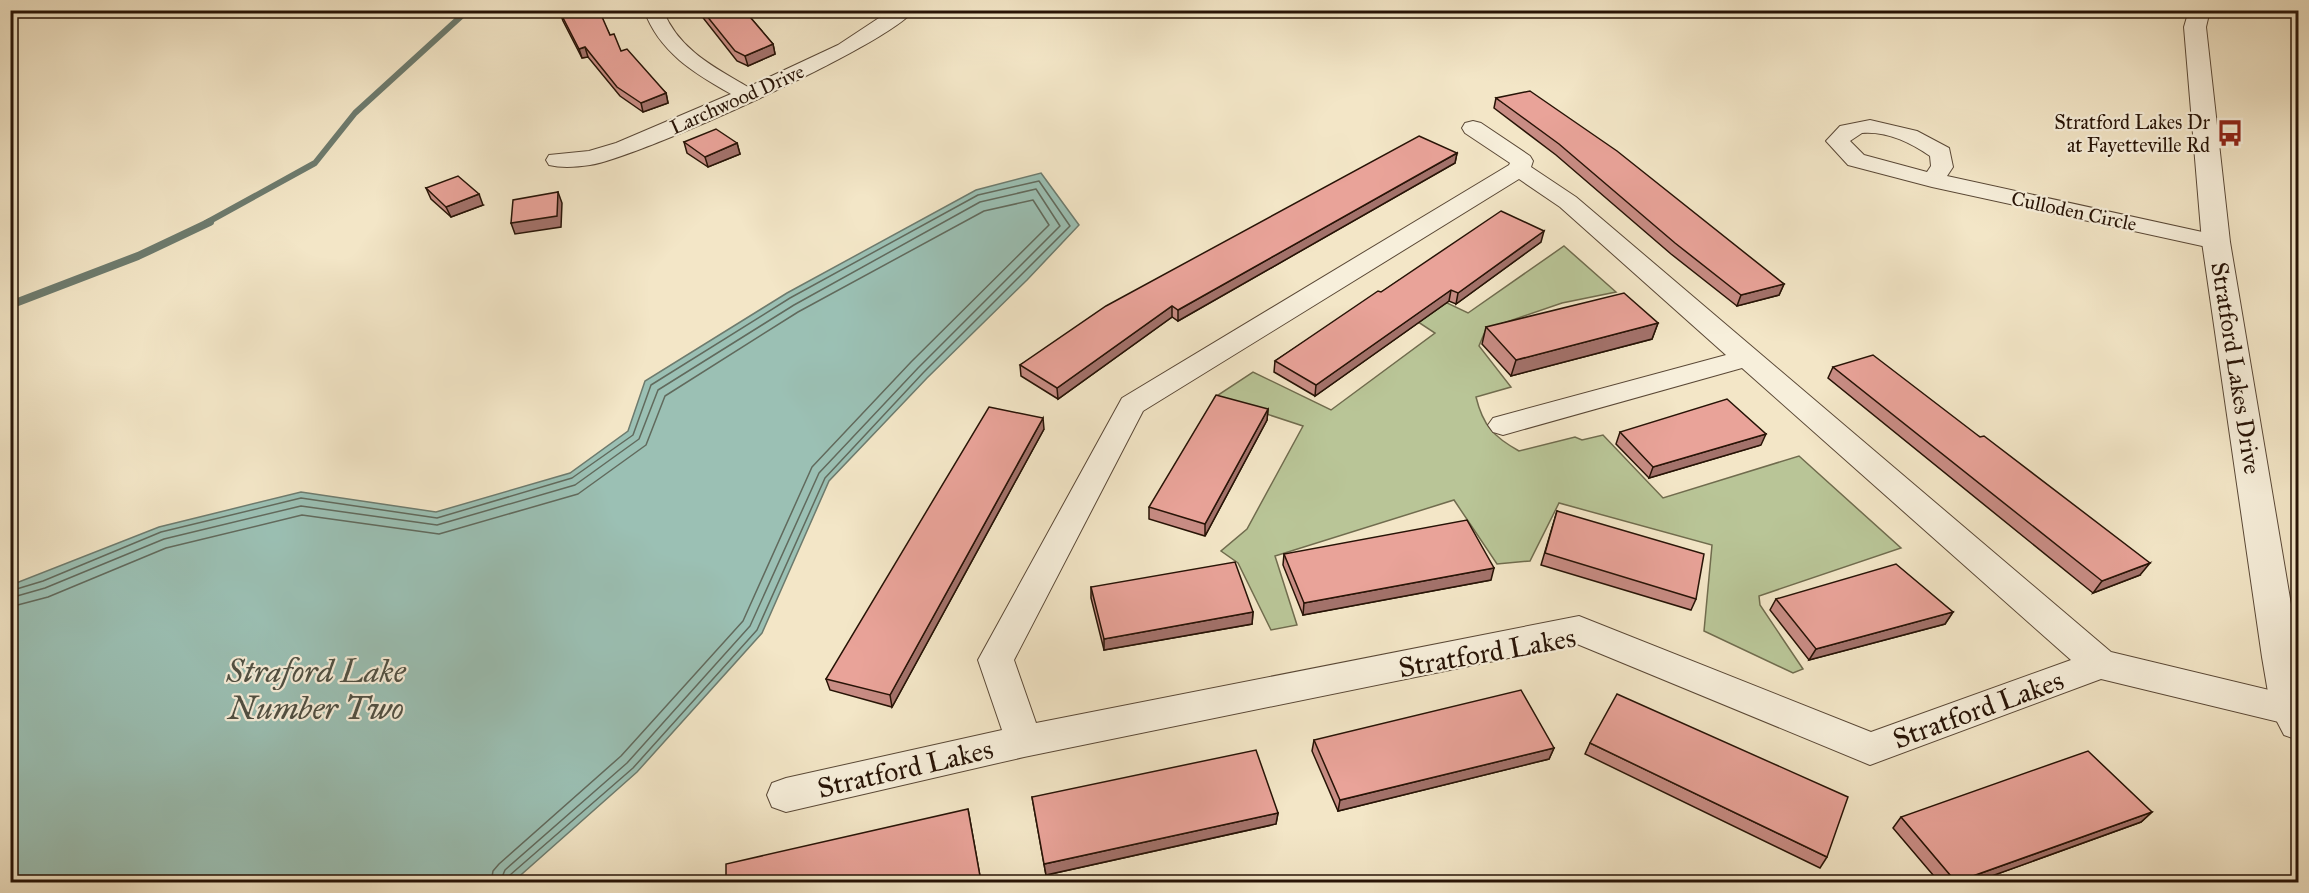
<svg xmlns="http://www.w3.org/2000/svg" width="2309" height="893" font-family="'IM FELL Great Primer',serif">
  <rect width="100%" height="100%" fill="#f3e6c7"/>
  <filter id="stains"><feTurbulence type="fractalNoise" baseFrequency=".00333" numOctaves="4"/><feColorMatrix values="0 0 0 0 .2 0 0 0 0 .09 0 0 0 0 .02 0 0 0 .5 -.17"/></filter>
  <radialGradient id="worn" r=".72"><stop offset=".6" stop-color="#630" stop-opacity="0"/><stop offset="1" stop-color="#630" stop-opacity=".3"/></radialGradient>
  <path fill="#b9c597" stroke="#706c4e" stroke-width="1.5" d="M1564 246 1616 292 1562 303 1486 329 1479 346 1511 387 1476 397C1483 426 1494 437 1519 451L1575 437 1582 440 1603 435 1663 498 1799 456 1901 548 1759 596 1760 605 1803 669 1793 673 1704 631 1712 545 1559 503 1530 561 1497 564 1454 500 1275 556 1297 625 1271 630 1238 563 1221 551 1247 529 1303 426 1215 397 1253 372 1331 410 1435 333 1377 295 1399 280 1468 313Z"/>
  <polygon fill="#9bc0b4" stroke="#6d7b6e" stroke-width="1.5" points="1041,173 1079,225 1027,280 927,378 829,481 762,633 637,772 514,881 11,882 11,585 159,527 301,492 436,512 570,473 628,431 645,381 787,293 976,190"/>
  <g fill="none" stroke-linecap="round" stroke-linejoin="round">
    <g stroke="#616a5d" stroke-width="1.5">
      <polyline points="10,591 43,581 161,532 301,498 437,518 572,478 633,435 651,385 790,298 978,195 1039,181 1070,226 923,373 825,478 757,630 633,768 510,875 508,882"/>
      <polyline points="10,598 45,588 164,539 301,506 437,525 575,485 639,439 658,390 794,305 980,202 1036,189 1060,226 918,368 819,473 750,626 627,763 505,870 500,882"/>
      <polyline points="10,607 48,597 166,548 302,515 439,534 578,494 646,445 665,396 798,312 984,211 1033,200 1049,225 911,362 812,467 743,621 621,756 499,864 493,871 491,882"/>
    </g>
    <polyline stroke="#6d7b6e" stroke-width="6" points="206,223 315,163 355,113 468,10"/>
    <polyline stroke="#6d7b6e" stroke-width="8" points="10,305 138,256 210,222"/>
    <defs>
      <g id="minor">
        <path d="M644 10H663C678 49 714 67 748 87L838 45 891 10H914C889 45 637 158 590 165 577 167 561 168 549 165L546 160 549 155 589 151 616 143 731 94C694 73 659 52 644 10Z"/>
        <path d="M1870 120 1917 131 1949 148 1953 167 1947 176 2216 235 2225 237 2228 242 2225 247 2216 249 1932 187 1848 165 1826 141 1840 126ZM1862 133C1886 131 1910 142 1930 156L1931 166 1927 172 1864 155 1850 141Z"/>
        <path d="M1473 121 1481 123 1530 156 1533 161 1531 167 1576 197 2111 652 2298 697V723L2291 725 2101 679 1870 765 1577 644 1024 757 786 812 772 807 767 795 772 783 786 778 1002 730 978 660 1122 398 1509 165 1510 163 1465 133 1462 128 1465 123ZM1519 179 1560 207 1726 355 1493 418 1488 425 1493 432 1503 435 1742 368 2071 660 1871 732 1579 616 1036 723 1014 660 1143 411Z"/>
      </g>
      <polygon id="tertiary" points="2189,10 2210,10 2206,27 2230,242 2298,646 2298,740 2284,735 2271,710 2262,657 2202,242 2184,27"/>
    </defs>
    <use href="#minor" stroke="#5a4836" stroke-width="2"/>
    <use href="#tertiary" stroke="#5a4836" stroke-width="2"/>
    <use href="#minor" fill="#f7efdb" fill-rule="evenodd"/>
    <use href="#tertiary" fill="#f7efdb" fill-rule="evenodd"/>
  </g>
  <g fill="#c88c84" stroke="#271306" stroke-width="1.5">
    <polygon points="559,10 600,10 601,17 610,35 621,51 666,93 668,103 643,112 620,96 588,57 582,58 563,21"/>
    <polygon points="699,10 744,10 773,44 775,54 748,66 737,61 700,14"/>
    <polygon points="1496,98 1784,284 1779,295 1737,306 1671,254 1556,155 1494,108"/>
    <polygon points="684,142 737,143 740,154 708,167 687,153"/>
    <polygon points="1457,153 1455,163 1178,321 1172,317 1058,399 1021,376 1020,365"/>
    <polygon points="426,188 483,205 451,217 431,199"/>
    <polygon points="1541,242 1456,304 1449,301 1315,396 1274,372 1275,361 1381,292"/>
    <polygon points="1658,323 1652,339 1511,376 1482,344 1486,327"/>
    <polygon points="1833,367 1980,437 2140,575 2093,593 1828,378"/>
    <polygon points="1268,409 1267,420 1205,536 1149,519 1149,507"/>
    <polygon points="1044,429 892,707 830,690 826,679"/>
    <polygon points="1620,432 1761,445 1649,478 1616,444"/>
    <polygon points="1557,511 1696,599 1691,610 1541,565"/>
    <polygon points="1284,554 1491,580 1303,615 1283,565"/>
    <polygon points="1091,587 1253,612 1252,624 1104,650 1091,598"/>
    <polygon points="1776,599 1953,612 1945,624 1809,660 1770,610"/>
    <polygon points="1314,740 1554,748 1549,759 1338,811 1312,751"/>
    <polygon points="1590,743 1827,857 1820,868 1585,754"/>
    <polygon points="1032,797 1278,813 1276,824 1046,875"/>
    <polygon points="2152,812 2141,822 1975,882 1939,882 1893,828 1901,817"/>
  </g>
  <g fill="#a3726b" stroke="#271306" stroke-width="1.5">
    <polygon points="773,44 775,54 748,66 745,56"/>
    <polygon points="585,47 588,57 582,58 579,49"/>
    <polygon points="666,93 668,103 643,112 641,103"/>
    <polygon points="737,143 740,154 708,167 705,157"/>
    <polygon points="1457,153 1455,163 1178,321 1178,310"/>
    <polygon points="558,192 562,203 561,227 515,234 511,223"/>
    <polygon points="479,194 483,205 451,217 446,207"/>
    <polygon points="1544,231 1541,242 1456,304 1458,293"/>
    <polygon points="1784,284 1779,295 1737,306 1741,295"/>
    <polygon points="1451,290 1449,301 1315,396 1316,385"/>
    <polygon points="1172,306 1172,317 1058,399 1057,388"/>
    <polygon points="1658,323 1652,339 1511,376 1516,360"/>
    <polygon points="1268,409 1267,420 1205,536 1205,524"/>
    <polygon points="1043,418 1044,429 892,707 890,695"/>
    <polygon points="1766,434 1761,445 1649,478 1653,467"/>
    <polygon points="2150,563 2140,575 2093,593 2102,581"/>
    <polygon points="1494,568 1491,580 1303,615 1304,603"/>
    <polygon points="1253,612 1252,624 1104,650 1104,639"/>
    <polygon points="1953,612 1945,624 1809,660 1816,649"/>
    <polygon points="1554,748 1549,759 1338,811 1340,800"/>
    <polygon points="968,809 981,882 954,882"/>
    <polygon points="2152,812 2141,822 1975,882 1956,882"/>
    <polygon points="1278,813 1276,824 1046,875 1044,864"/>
  </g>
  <g fill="#e9a399" stroke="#271306" stroke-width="1.5">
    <polygon points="559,10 599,10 610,35 614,34 621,51 627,49 666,93 641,103 617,87 585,47 579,49"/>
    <polygon points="702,10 744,10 773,44 745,56 735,51"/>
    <polygon points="1530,91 1617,151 1784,284 1741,295 1675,243 1559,144 1496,98"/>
    <polygon points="716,129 737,143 705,157 684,142"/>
    <polygon points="1419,136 1457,153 1178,310 1172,306 1057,388 1020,365 1106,306"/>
    <polygon points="458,176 479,194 446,207 426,188"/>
    <polygon points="558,192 557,216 511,223 513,200"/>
    <polygon points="1501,211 1544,231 1458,293 1451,290 1316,385 1275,361 1378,291 1381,292"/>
    <polygon points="1624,293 1658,323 1516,360 1486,327"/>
    <polygon points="1873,355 1980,437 1984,436 2150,563 2102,581 1833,367"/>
    <polygon points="1216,395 1268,409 1205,524 1149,507"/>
    <polygon points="1727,399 1766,434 1653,467 1620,432"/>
    <polygon points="989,407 1043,418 890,695 826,679"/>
    <polygon points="1557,511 1704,554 1696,599 1545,553"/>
    <polygon points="1467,520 1494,568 1304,603 1284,554"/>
    <polygon points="1235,562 1253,612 1104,639 1091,587"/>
    <polygon points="1896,564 1953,612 1816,649 1776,599"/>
    <polygon points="1521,690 1554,748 1340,800 1314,740"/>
    <polygon points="1617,694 1848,797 1827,857 1590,743"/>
    <polygon points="1256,750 1278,813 1044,864 1032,797"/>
    <polygon points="2088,751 2152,812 1956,882 1901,817"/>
    <polygon points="968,809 980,876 954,882 726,882 726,864"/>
  </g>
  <defs>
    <symbol id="bus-bare" viewBox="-9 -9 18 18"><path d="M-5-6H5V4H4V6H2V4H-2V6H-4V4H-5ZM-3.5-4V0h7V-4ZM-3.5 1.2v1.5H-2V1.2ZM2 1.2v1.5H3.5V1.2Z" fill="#8f2418" stroke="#f7efdb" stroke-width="2.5" paint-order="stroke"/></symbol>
  </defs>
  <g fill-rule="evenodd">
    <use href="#bus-bare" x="2211" y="114" width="38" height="38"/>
  </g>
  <g text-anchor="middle" stroke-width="4.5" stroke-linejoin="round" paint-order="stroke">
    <g font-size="20" fill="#271306" stroke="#f7efdb">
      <text transform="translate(737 99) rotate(-24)" y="7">Larchwood Drive</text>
      <text transform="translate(2074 211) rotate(12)" y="7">Culloden Circle</text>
    </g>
    <g font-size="20" fill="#271306" stroke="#f7efdb" text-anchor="end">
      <text x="2210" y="129">Stratford Lakes Dr<tspan x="2210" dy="23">at Fayetteville Rd</tspan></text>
    </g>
    <g font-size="24" fill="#271306" stroke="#f7efdb">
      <text transform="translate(2236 368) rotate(81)" y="8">Stratford Lakes Drive</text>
    </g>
    <g font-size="28" fill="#271306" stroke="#f7efdb">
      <text transform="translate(1487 652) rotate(-10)" y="10">Stratford Lakes</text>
      <text transform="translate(1978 709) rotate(-20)" y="10">Stratford Lakes</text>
      <text transform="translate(905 768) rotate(-13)" y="10">Stratford Lakes</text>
    </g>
    <g font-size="32" font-style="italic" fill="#505043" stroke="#f7efdb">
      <text x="316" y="682">Straford Lake<tspan x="316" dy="37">Number Two</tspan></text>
    </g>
  </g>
  <rect width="2309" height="893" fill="none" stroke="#f3e6c7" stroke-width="36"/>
  <rect x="12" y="12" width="2285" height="869" fill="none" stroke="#271306" stroke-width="3"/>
  <rect x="18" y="18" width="2273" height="857" fill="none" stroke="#271306" stroke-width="1.5"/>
  <rect width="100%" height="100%" filter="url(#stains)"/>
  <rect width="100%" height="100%" fill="url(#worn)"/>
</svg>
